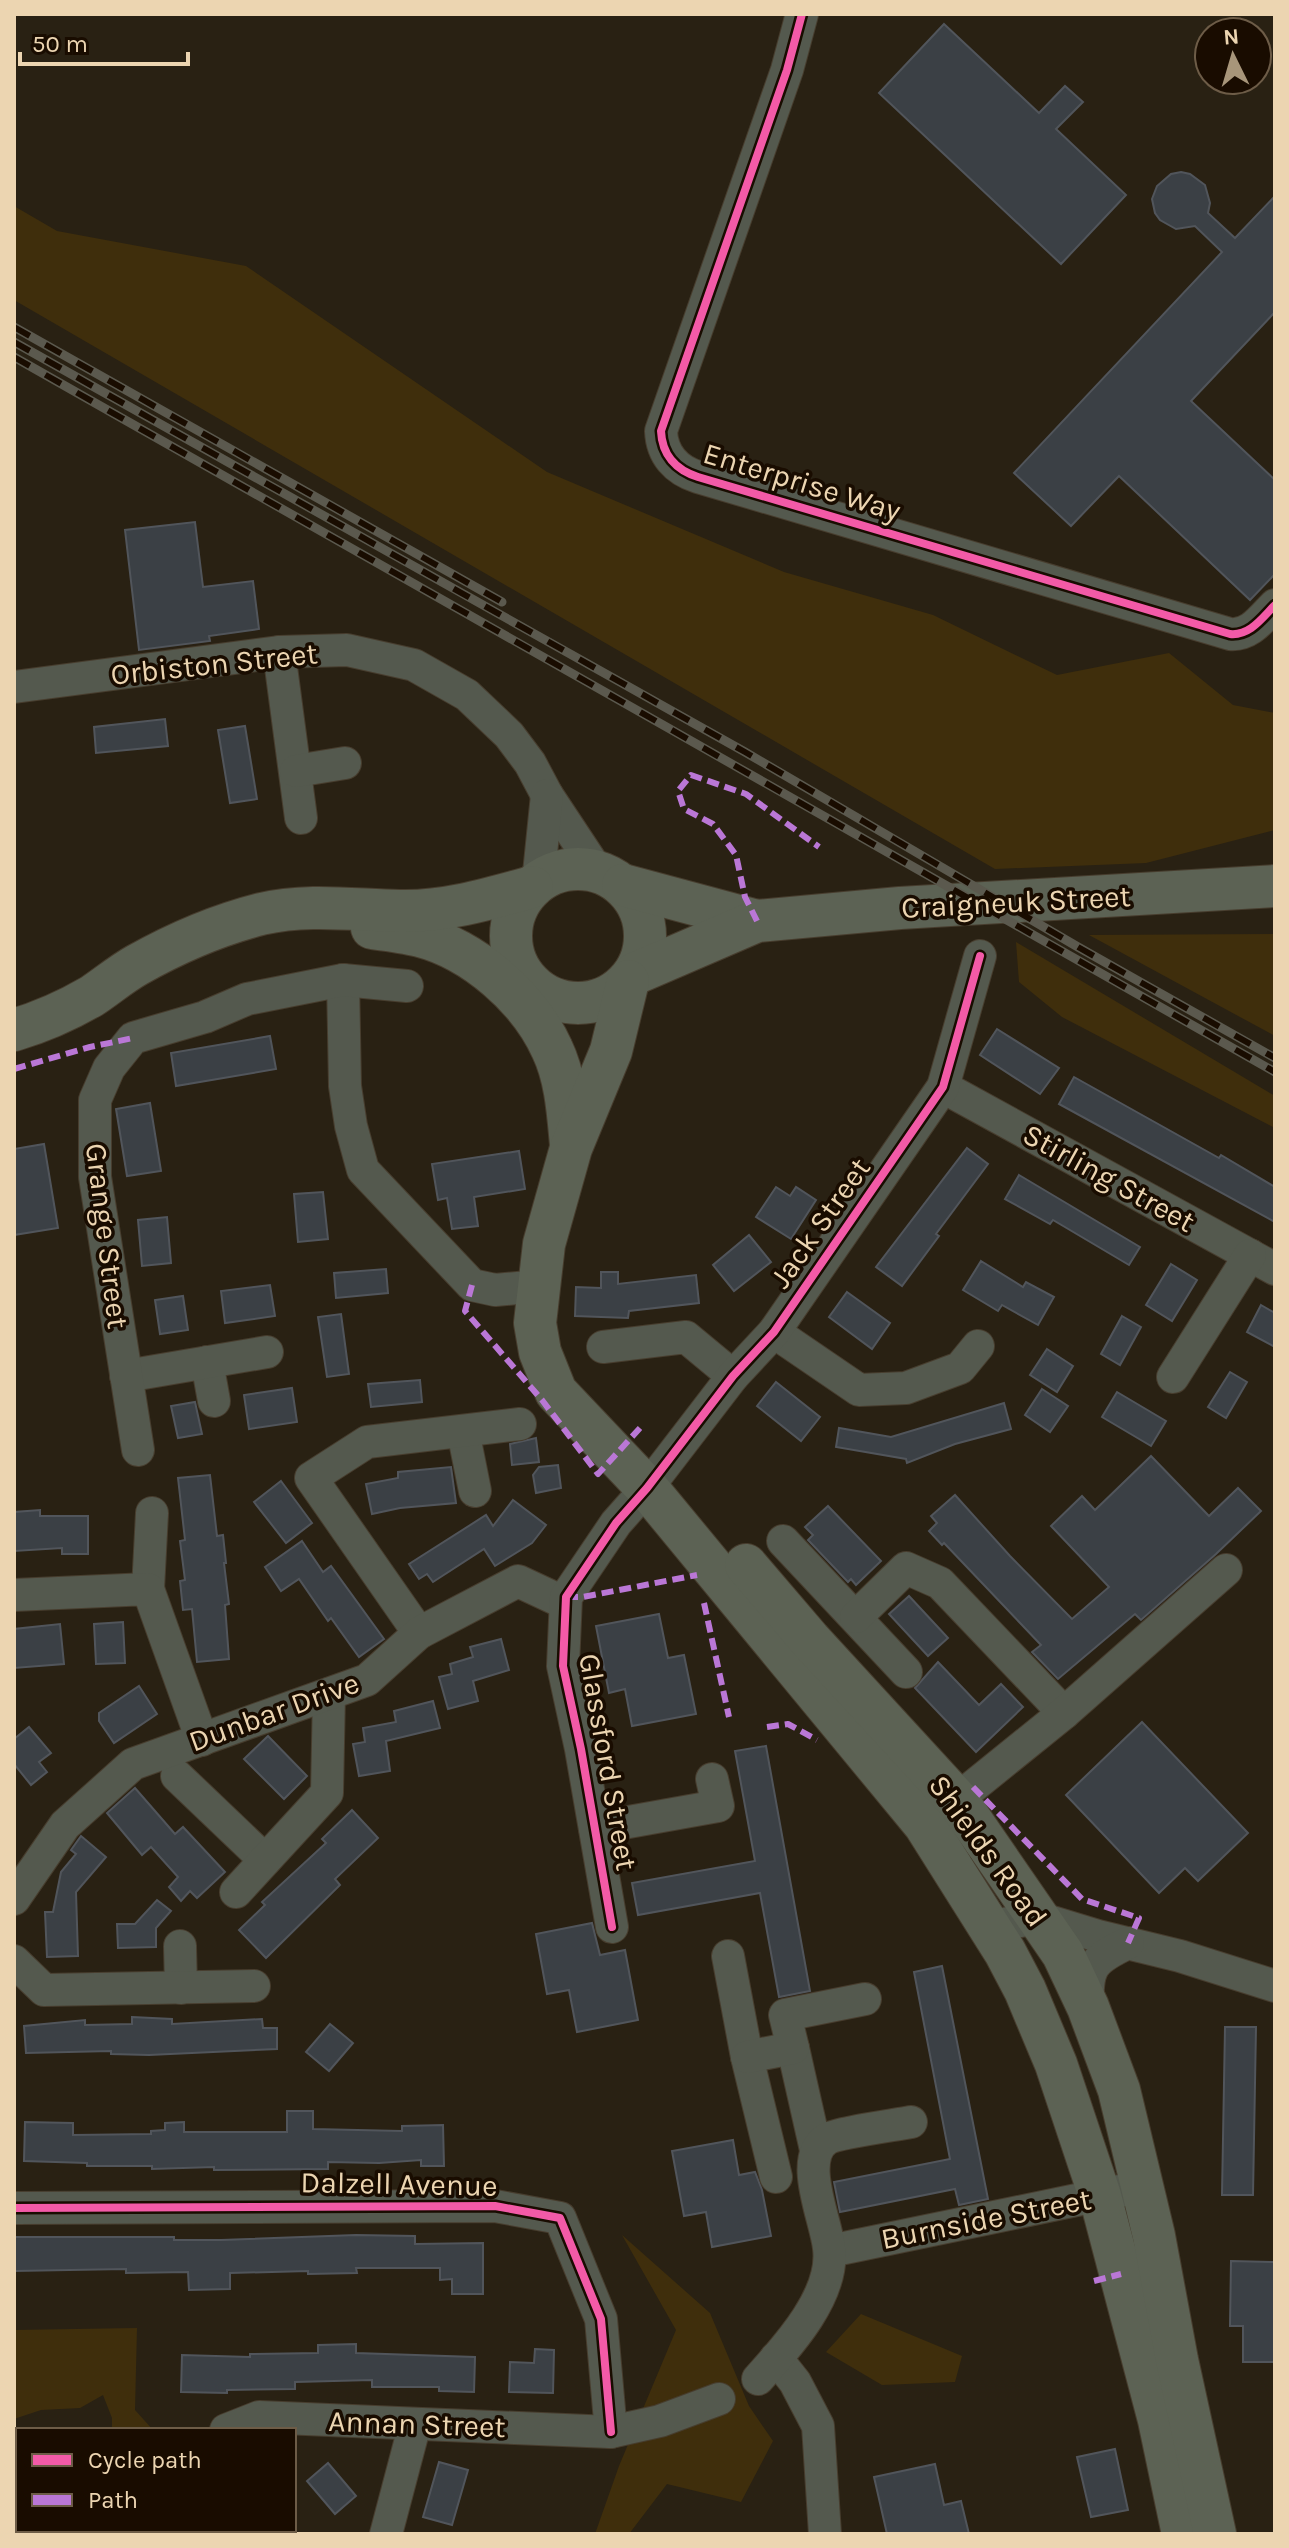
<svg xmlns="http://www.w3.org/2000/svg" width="1289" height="2548" font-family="Karla,sans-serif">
  <rect width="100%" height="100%" fill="#292113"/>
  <g fill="#3f2e0c">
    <polygon points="14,206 57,231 246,266 547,472 784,572 933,615 1057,675 1169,653 1233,705 1275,713 1275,830 1146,863 995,869 14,300"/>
    <polygon points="1275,934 1275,1036 1089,935"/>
    <polygon points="1016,942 1275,1096 1275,1128 1062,1017 1019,982"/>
    <polygon points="622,2235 710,2313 749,2406 773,2441 741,2502 667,2484 629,2534 595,2534 619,2466 676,2330"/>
    <polygon points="861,2314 962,2356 955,2382 882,2385 826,2352"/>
    <polygon points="137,2328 135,2410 153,2430 112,2430 112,2418 103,2395 80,2408 41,2410 14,2419 14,2330"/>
    <polygon points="14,2455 18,2455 18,2530 83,2530 83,2534 14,2534"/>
  </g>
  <g fill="#3b4045" stroke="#51555b" stroke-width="2">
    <polygon points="944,24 1039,113 1065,86 1083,102 1056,129 1126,195 1061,264 879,93"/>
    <polygon points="1181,172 1190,174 1205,185 1210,203 1208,213 1235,238 1275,196 1275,312 1191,401 1275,480 1275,574 1250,600 1119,476 1071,526 1014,473 1222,252 1195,226 1176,229 1160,220 1155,213 1152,199 1157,186 1171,174"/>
    <polygon points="195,522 203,587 253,581 259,629 209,636 210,641 139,650 125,530"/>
    <polygon points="165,719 168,746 96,753 94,727"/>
    <polygon points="245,726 257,799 230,803 218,730"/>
    <polygon points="997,1029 1059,1068 1040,1094 980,1055"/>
    <polygon points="270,1036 276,1069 176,1086 171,1053"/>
    <polygon points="1074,1077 1219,1158 1221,1155 1275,1187 1275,1222 1059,1104"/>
    <polygon points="150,1103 161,1171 127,1176 116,1109"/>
    <polygon points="44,1144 58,1228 14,1235 14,1149"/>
    <polygon points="967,1148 988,1164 936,1234 939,1236 902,1286 876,1267"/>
    <polygon points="519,1151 525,1189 474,1197 478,1226 452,1229 447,1198 438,1200 432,1164"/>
    <polygon points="1019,1175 1140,1247 1129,1265 1053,1220 1050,1224 1005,1199"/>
    <polygon points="776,1187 790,1196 796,1187 816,1200 791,1239 756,1217"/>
    <polygon points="323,1192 328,1239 298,1242 294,1194"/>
    <polygon points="167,1217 171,1263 142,1266 138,1220"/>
    <polygon points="749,1235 771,1262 734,1291 713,1265"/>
    <polygon points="981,1261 1023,1287 1026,1282 1054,1297 1038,1325 1002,1305 998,1311 963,1290"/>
    <polygon points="1171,1264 1197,1280 1172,1321 1146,1305"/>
    <polygon points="386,1269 388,1293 336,1298 334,1273"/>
    <polygon points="601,1272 618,1272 618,1284 696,1275 699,1303 629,1311 628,1318 575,1316 576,1287 601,1288"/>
    <polygon points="270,1285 275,1316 225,1323 221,1291"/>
    <polygon points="847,1292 890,1323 872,1349 829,1317"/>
    <polygon points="183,1296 188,1330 160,1334 155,1300"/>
    <polygon points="1261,1305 1275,1313 1275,1347 1247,1332"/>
    <polygon points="341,1314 349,1374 327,1377 318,1317"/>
    <polygon points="1122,1316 1141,1327 1120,1365 1101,1354"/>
    <polygon points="1047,1349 1073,1366 1057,1392 1030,1375"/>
    <polygon points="1230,1372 1247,1382 1226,1418 1208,1407"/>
    <polygon points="420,1380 422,1402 371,1407 368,1384"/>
    <polygon points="776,1382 820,1417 801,1441 757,1406"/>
    <polygon points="292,1388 297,1422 249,1429 244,1395"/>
    <polygon points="1042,1389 1068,1406 1050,1432 1025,1415"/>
    <polygon points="1117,1392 1166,1421 1151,1446 1102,1417"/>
    <polygon points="195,1402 202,1434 178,1438 171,1406"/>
    <polygon points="1004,1403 1011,1429 955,1444 907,1463 906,1459 836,1447 839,1428 891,1437"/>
    <polygon points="536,1438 539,1462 512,1465 510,1444"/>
    <polygon points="1151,1456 1209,1516 1238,1488 1261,1511 1216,1554 1141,1620 1135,1614 1058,1679 1032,1652 1041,1645 944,1543 942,1545 929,1531 937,1523 931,1516 955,1495 1010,1556 1072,1619 1109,1587 1051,1526 1082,1496 1095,1510"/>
    <polygon points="558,1465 561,1488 536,1493 533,1475 539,1467"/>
    <polygon points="451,1467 456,1503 400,1508 372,1514 366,1484 398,1478 398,1472"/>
    <polygon points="210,1475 217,1536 223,1535 226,1563 224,1563 229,1604 225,1605 229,1659 197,1662 192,1609 183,1610 180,1581 185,1580 180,1541 185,1540 178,1478"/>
    <polygon points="281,1481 312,1523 286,1543 254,1502"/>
    <polygon points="513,1500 546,1525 532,1543 495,1566 484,1549 433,1582 427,1574 419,1579 409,1564 486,1515 493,1526"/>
    <polygon points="828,1506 881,1561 856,1585 851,1579 848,1582 808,1540 813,1535 805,1527"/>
    <polygon points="40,1510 40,1516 88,1516 88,1554 62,1554 62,1548 14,1551 14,1512"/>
    <polygon points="302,1541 323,1572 331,1566 384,1639 359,1657 331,1618 328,1621 299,1579 281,1591 265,1567"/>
    <polygon points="909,1596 948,1638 928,1656 889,1614"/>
    <polygon points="659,1614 668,1658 684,1655 696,1714 632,1726 625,1689 609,1693 596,1626"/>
    <polygon points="123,1622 125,1663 96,1664 94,1624"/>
    <polygon points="60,1624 64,1664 14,1668 14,1629"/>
    <polygon points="501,1639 509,1670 473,1681 478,1701 448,1709 439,1677 452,1674 450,1664 473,1657 470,1647"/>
    <polygon points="938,1662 979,1705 1001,1684 1023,1707 976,1752 915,1688"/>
    <polygon points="139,1686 157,1714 114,1743 99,1721 99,1713"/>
    <polygon points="433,1701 440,1728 386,1741 390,1771 359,1776 353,1744 365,1742 363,1728 396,1722 394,1711"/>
    <polygon points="1142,1722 1248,1833 1198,1881 1185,1868 1159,1893 1066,1795"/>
    <polygon points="29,1727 51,1753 39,1762 47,1772 31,1785 14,1764 14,1739"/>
    <polygon points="268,1736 307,1776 284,1799 244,1759"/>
    <polygon points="766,1746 810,1991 779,1997 760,1893 638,1915 632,1883 755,1861 735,1751"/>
    <polygon points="135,1788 175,1834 183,1827 225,1872 197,1898 190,1891 181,1901 169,1887 178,1877 151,1847 142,1855 107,1813"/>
    <polygon points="352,1810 378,1838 335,1879 340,1885 266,1958 239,1930 265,1905 262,1902 326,1843 322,1839"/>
    <polygon points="81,1836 106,1857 76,1892 78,1956 47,1957 45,1912 53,1912 61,1872 76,1854 71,1850"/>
    <polygon points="157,1900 171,1911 156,1928 156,1947 118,1948 117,1924 135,1924"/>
    <polygon points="592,1923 600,1955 625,1950 638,2020 577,2032 569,1990 547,1994 536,1934"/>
    <polygon points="942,1966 988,2199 959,2205 955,2189 840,2212 834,2182 950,2159 914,1972"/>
    <polygon points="132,2017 172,2019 172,2024 262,2019 263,2028 277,2028 277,2049 149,2055 111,2054 111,2051 26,2053 24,2026 85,2020 85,2025 132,2024"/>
    <polygon points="330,2024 353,2043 329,2071 306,2052"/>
    <polygon points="1225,2027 1256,2027 1253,2195 1222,2195"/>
    <polygon points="287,2111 313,2111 313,2129 402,2131 402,2126 443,2125 444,2166 421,2166 421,2160 379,2163 328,2162 328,2169 214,2170 214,2167 152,2169 152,2166 87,2166 87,2163 24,2161 25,2122 73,2123 73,2135 151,2134 151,2131 165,2130 165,2123 184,2122 184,2132 287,2132"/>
    <polygon points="733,2140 739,2175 755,2172 762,2190 771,2236 712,2247 706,2212 684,2216 672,2151"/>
    <polygon points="356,2235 415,2236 415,2244 483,2243 483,2294 452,2294 452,2279 440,2280 440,2268 356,2268 357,2273 308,2274 308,2271 230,2273 230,2289 189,2290 188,2272 126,2273 126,2269 14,2271 14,2237 174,2237 174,2240 221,2240"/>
    <polygon points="1231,2261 1275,2262 1275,2362 1243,2362 1243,2326 1230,2326"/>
    <polygon points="356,2344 356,2353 475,2357 474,2392 439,2391 439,2387 372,2387 372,2380 295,2382 295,2389 227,2390 227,2393 181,2392 182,2355 250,2357 250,2354 318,2353 318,2345"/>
    <polygon points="535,2349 554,2350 553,2393 509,2392 510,2362 534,2363"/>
    <polygon points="1115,2449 1128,2510 1091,2517 1077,2457"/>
    <polygon points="439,2462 468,2470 452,2525 423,2517"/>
    <polygon points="328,2463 356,2496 335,2514 307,2481"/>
    <polygon points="935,2464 944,2505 961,2501 969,2534 887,2534 874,2477"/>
  </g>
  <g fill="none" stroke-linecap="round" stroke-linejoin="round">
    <defs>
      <g id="minor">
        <path d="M802 14 787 70 661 431C662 455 676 470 698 477L1230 634C1250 636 1262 618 1275 605"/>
        <polyline points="279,652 301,818"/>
        <polyline points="14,687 279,652 347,650 414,665 467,695 509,735 530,763 547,795 598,872"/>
        <polyline points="296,771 345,763"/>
        <polyline points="538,883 547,795"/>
        <polyline points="343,980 345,1086 351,1126 363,1170 472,1285 495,1290 540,1286"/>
        <polyline points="943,1087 1275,1269"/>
        <polyline points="774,1332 859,1390 906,1388 960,1368 978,1346"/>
        <polyline points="603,1347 686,1337 733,1376"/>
        <polyline points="207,1362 214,1401"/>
        <polyline points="126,1376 267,1352"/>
        <polyline points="1173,1377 1250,1255"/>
        <polyline points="463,1431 475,1491"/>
        <polyline points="138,1450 95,1177 95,1100 109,1068 133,1038 205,1017 247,999 343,980 407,986"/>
        <polyline points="783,1541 906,1672"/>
        <polyline points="148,1589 152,1513"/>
        <polyline points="14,1595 148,1589 202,1740"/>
        <polyline points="856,1617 906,1568 940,1583 1064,1713"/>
        <polyline points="419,1633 311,1478 367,1442 520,1424"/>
        <polyline points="177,1776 265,1860"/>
        <polyline points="939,1814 1064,1713 1226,1570"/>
        <polyline points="595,1828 718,1806 712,1779"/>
        <polyline points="236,1892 327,1793 329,1694"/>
        <polyline points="14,1899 65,1825 133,1764 367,1680 419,1633 518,1581 565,1603"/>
        <polyline points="991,1926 1039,1918 1098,1936 1180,1956 1275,1986"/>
        <polyline points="612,1927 581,1749 563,1666 566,1597 616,1523 647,1488 733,1376 774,1332 943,1087 980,956"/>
        <polyline points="180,1946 181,1988"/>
        <polyline points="728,1956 747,2057 776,2177"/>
        <polyline points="14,1961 44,1990 254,1986"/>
        <path d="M1088 2007C1086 1967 1092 1960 1128 1943"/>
        <polyline points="793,2048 816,2150"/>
        <polyline points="747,2057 793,2048 785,2015 865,1999"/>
        <polyline points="14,2208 495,2206 560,2218 601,2319 611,2432"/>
        <polyline points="830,2251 1120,2191"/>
        <polyline points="776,2358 795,2382 818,2426 825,2534"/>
        <path d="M758 2379C787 2347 835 2295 829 2248 826 2219 797 2158 827 2139 837 2133 896 2125 911 2122"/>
        <polyline points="226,2430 259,2417 611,2432 660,2421 719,2399"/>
        <polyline points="163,2534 164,2530"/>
        <polyline points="386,2534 415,2424"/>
      </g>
      <g id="major">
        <circle cx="578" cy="936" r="67"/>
        <polyline points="623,885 757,921"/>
        <path d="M372 928C388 930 405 932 420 936 474 950 529 998 552 1049 566 1078 568 1113 571 1145"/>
        <polyline points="634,974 757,921 900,908 1275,886"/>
        <polyline points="628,981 611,1051 571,1148 544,1244 535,1323 540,1352 556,1392 647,1488 925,1825 1005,1952 1025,1990 1056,2064 1100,2196 1159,2420 1183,2534"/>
        <path d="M14 1030C41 1022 68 1010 92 996 107 986 121 974 137 965 176 943 218 925 261 914 308 903 353 910 400 911 445 912 489 899 532 887"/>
        <polyline points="746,1565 810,1640 957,1800 1063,1954 1088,2007 1119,2090 1154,2236 1177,2360 1215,2534"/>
      </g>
    </defs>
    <use href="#minor" stroke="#473d2e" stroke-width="34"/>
    <use href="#major" stroke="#473d2e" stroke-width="44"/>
    <use href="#minor" stroke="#54594e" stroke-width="32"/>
    <use href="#major" stroke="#5c6254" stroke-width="42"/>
    <defs>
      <g id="rail">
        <polyline points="14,327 502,602"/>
        <polyline points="14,342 745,752 1078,947 1275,1058"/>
        <polyline points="14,357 1275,1072"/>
      </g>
    </defs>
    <use href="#rail" stroke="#5b594e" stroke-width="9"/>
    <use href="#rail" stroke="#190c00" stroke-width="6" stroke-dasharray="18" stroke-linecap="butt"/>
    <g stroke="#ba77d6" stroke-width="6" stroke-dasharray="12 6" stroke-linecap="butt">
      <polyline points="757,921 745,897 736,855 713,824 684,809 678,791 691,775 746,794 819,847"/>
      <polyline points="14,1069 90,1047 133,1038"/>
      <polyline points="472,1285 465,1311 542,1400 598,1474 640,1428"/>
      <polyline points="566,1597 583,1597 697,1575"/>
      <polyline points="704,1603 729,1717"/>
      <polyline points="767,1727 788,1724 817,1740"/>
      <polyline points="973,1787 1082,1899 1139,1918 1128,1943"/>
      <polyline points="1094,2281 1121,2274"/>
    </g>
    <defs>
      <g id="cycleway">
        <path d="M802 14 787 70 661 431C662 455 676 470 698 477L1230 634C1250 636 1262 618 1275 605"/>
        <polyline points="612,1927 581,1749 563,1666 566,1597 616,1523 647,1488 733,1376 774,1332 943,1087 980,956"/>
        <polyline points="14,2208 495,2206 560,2218 601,2319 611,2432"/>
      </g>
    </defs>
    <use href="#cycleway" stroke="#190c00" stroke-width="13"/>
    <use href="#cycleway" stroke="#f35aa7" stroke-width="8"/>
  </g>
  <g text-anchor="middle" stroke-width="7" stroke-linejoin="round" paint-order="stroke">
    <g font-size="30" fill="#ecd5b1" stroke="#190c00">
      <text transform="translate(802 482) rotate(17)" y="10">Enterprise Way</text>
      <text transform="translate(214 664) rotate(-6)" y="10">Orbiston Street</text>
      <text transform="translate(1016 902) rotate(-3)" y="10">Craigneuk Street</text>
      <text transform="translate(1109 1178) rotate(29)" y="10">Stirling Street</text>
      <text transform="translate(820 1223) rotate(-55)" y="10">Jack Street</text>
      <text transform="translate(107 1236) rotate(83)" y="10">Grange Street</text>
      <text transform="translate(274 1712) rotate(-20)" y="10">Dunbar Drive</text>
      <text transform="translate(608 1762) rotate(80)" y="10">Glassford Street</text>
      <text transform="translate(988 1851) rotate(54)" y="10">Shields Road</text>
      <text transform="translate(399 2184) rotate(1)" y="10">Dalzell Avenue</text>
      <text transform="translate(986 2219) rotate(-11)" y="10">Burnside Street</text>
      <text transform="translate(417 2424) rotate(2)" y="10">Annan Street</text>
    </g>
  </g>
  <rect width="1289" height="2548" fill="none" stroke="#ecd5b1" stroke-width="32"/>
  <rect x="16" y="2428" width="280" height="104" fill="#190c00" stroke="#6d5c47" stroke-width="2"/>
  <rect x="32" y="2454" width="40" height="12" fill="#f35aa7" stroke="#6d5c47" stroke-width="2"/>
  <text x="88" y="2468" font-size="24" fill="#ecd5b1">Cycle path</text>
  <rect x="32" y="2494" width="40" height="12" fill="#ba77d6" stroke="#6d5c47" stroke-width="2"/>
  <text x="88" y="2508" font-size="24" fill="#ecd5b1">Path</text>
  <g transform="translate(1233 56) rotate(355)"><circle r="38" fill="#190c00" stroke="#6d5c47" stroke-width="2"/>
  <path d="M0-6L14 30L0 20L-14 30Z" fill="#a8967a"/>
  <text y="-12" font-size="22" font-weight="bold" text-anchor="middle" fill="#ecd5b1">N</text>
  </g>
  <path d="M20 52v12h168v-12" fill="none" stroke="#ecd5b1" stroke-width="4"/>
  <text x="32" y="52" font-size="24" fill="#ecd5b1" stroke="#190c00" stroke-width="6" paint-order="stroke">50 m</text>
</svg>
